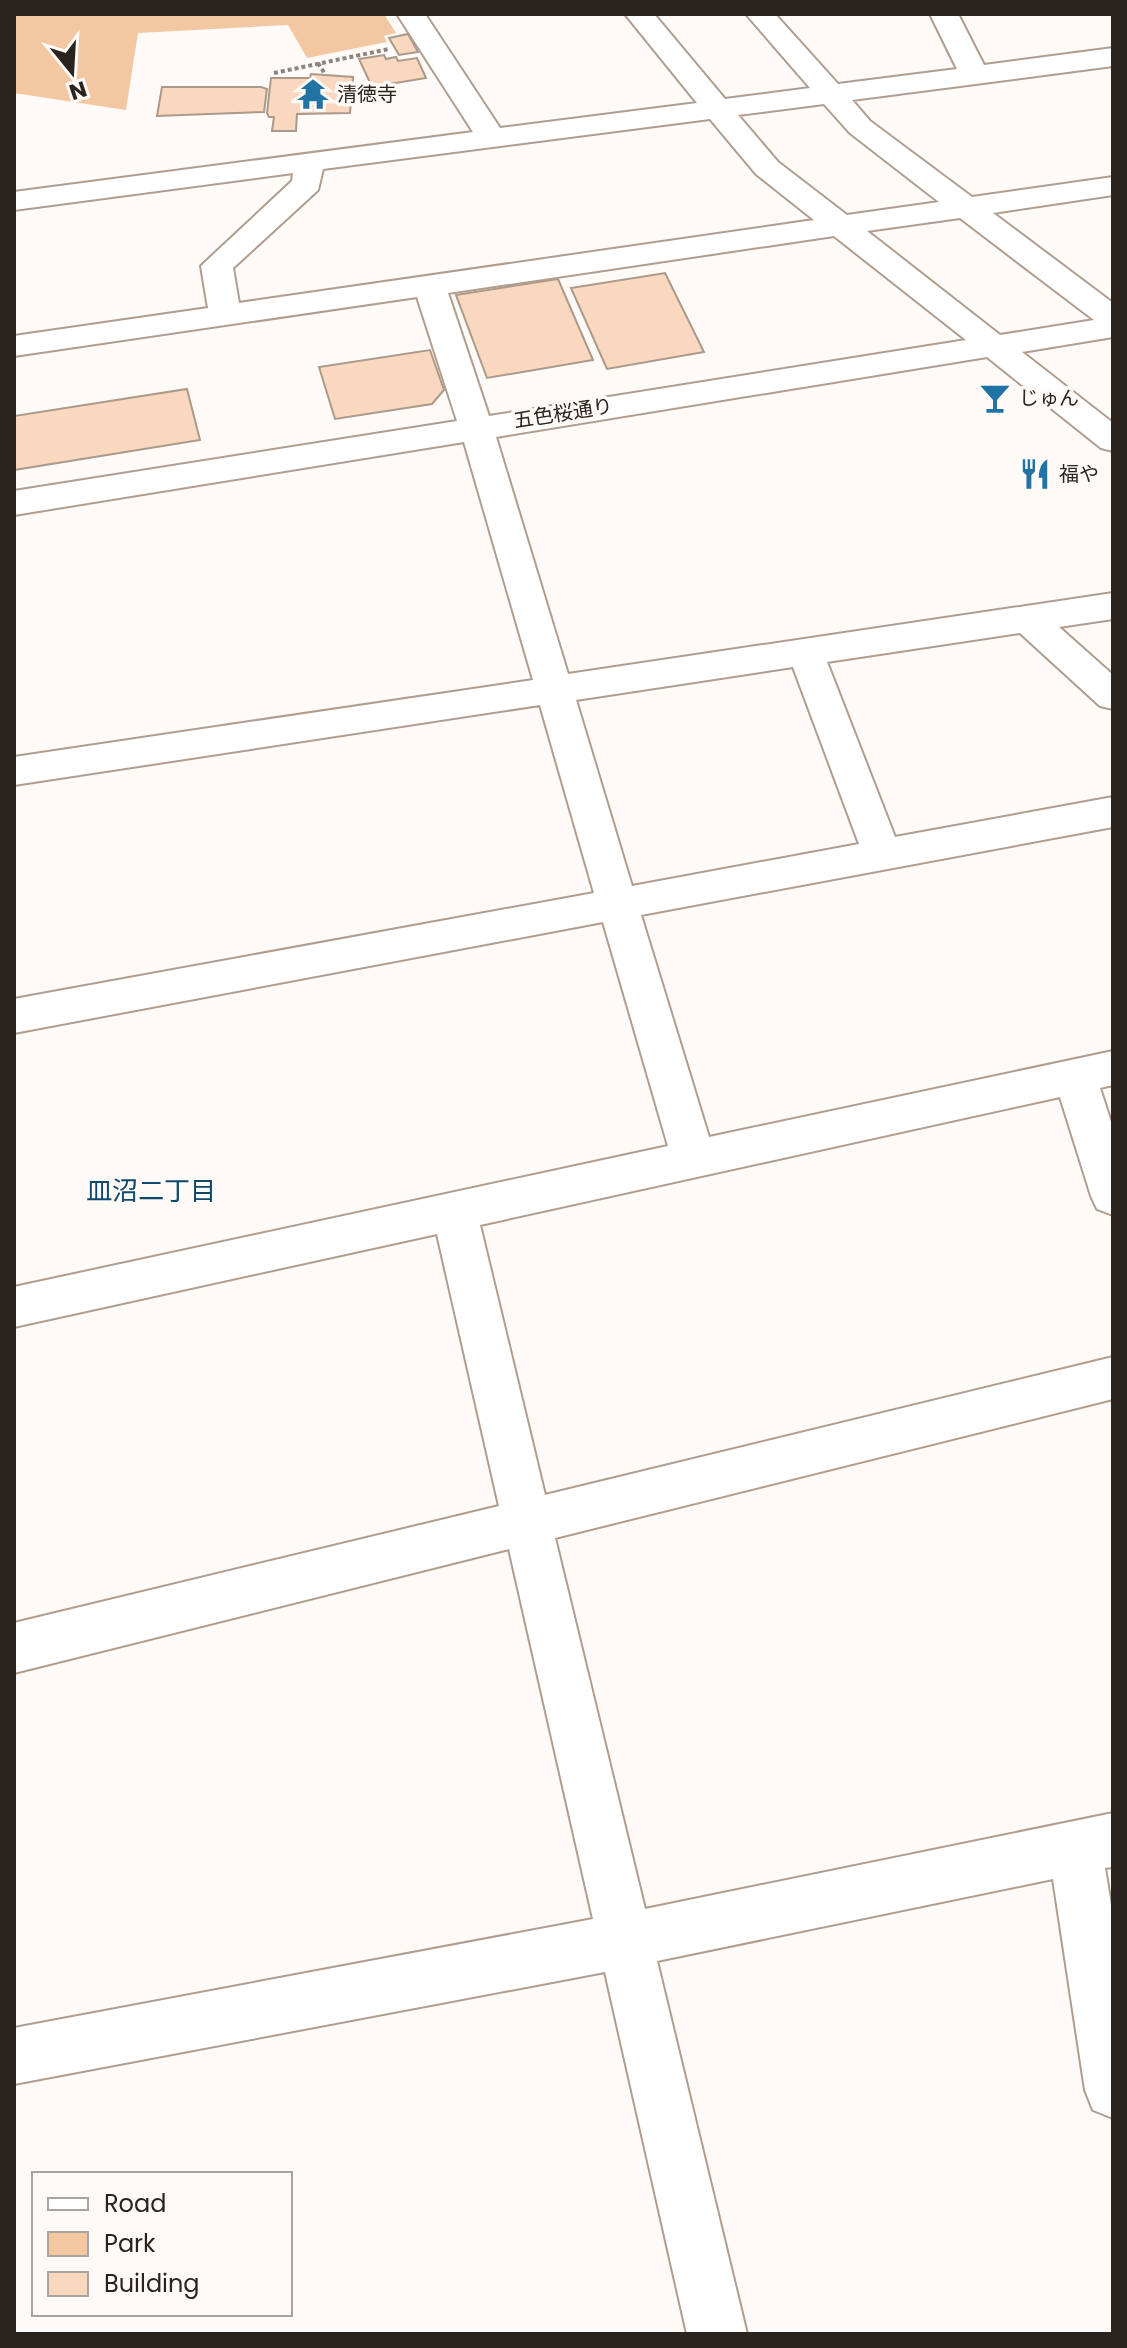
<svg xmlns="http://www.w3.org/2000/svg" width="1127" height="2348" font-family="Poppins,'Noto Sans JP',sans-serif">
  <rect width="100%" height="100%" fill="#fefaf7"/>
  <polygon fill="#f4c7a3" points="14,14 384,14 396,33 384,36 387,42 307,58 288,25 138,33 126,110 14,93"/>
  <g fill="#f9d8bf" stroke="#ab998a" stroke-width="2">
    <polygon points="408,34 418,52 399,55 389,38"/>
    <polygon points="384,55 386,59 396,57 398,61 417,58 426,78 372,87 359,59"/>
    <polygon points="311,74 353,77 350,113 297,114 296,131 272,131 274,117 269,117 267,113 271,78 310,78"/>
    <polygon points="162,87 261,87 267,89 264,112 157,116"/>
    <polygon points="665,273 704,352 607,369 571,288"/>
    <polygon points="558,279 593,360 487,378 456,295"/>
    <polygon points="430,350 444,390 432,404 335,419 319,367"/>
    <polygon points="187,389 200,440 14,470 14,416"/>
  </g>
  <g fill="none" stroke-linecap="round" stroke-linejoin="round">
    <defs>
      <path id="minor" d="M397 14H425L500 128 697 103 625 14H654L725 99 810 88 746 14H775L838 84 957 69 930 14H958L984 65 1113 48V66L852 100 870 121 972 197 1113 177V195L993 213 1113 303V337L1022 352 1113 423V451L1101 448 987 357 496 437 568 674 1113 593V619L1059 627 1113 675V709L1100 706 1020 633 827 662 895 837 1113 797V827L641 915 709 1137 1113 1051V1085L1100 1088 1113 1128V1215L1097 1209 1091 1196 1060 1097 480 1225 545 1495 1113 1357V1399L555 1538 645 1909 1113 1813V1867L1105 1868 1113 1917V2118L1093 2110 1085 2090 1053 1879 657 1961 747 2334H687L605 1972 14 2084V2028L593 1919 509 1549 14 1673V1623L499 1506 437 1234 14 1327V1287L668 1146 603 922 14 1033V999L594 893 540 705 14 785V757L533 680 464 442 14 515V491L457 421 417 297 14 356V336L208 308 201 266 292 181 293 173 14 210V192L473 132ZM824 104 850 133 939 202 847 215 778 162 738 115ZM710 119 756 174 814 220 239 303 233 268 318 190 323 169ZM960 218 1094 320 1000 335 867 231ZM834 236 966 340 489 416 448 293ZM793 667 859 844 632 886 576 700Z"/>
    </defs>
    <use href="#minor" stroke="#b09d8e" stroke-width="4"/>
    <g stroke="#8b8581" stroke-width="4" stroke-dasharray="4 3" stroke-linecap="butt">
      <polyline points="318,63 325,74"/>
      <polyline points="274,73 389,49"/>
    </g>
    <use href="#minor" fill="#fff" fill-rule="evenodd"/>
  </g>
  <defs>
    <symbol id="temple-bare" viewBox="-9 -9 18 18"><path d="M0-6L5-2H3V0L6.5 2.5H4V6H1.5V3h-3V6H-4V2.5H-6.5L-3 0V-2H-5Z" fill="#2073a4" stroke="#fefaf7" stroke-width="2.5" paint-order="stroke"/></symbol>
    <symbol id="bar-bare" viewBox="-9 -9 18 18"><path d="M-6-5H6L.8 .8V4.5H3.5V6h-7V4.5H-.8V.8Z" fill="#2073a4" stroke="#fefaf7" stroke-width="2.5" paint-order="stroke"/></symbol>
    <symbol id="restaurant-bare" viewBox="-9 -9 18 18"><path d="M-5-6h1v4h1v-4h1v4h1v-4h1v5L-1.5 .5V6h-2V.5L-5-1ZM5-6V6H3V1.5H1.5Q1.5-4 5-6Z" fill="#2073a4" stroke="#fefaf7" stroke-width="2.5" paint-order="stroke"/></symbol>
  </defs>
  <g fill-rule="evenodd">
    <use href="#temple-bare" x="291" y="72" width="44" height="44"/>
    <use href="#bar-bare" x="973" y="376" width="44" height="44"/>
    <use href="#restaurant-bare" x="1013" y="452" width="44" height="44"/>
  </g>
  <g text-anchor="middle" stroke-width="7" stroke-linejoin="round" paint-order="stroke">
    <g font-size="20" fill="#2b241e" stroke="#fefaf7" text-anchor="start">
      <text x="337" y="101">清徳寺</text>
      <text x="1019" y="405">じゅん</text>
      <text x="1059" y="481">福や</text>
    </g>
    <g font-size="20" fill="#2b241e" stroke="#fefaf7">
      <text transform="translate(563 413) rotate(-9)" y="7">五色桜通り</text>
    </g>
    <g font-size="26" fill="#0f486a" stroke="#fefaf7">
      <text x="151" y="1200">皿沼二丁目</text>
    </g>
  </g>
  <rect width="1127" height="2348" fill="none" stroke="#2b241e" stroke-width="32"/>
  <rect x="32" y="2172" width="260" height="144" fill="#fefaf7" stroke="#aaa4a0" stroke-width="2"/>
  <rect x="48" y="2198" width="40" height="12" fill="#ffffff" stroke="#aaa4a0" stroke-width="2"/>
  <text x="104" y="2212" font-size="24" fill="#2b241e">Road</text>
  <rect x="48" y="2232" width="40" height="24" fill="#f4c7a3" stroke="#aaa4a0" stroke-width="2"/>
  <text x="104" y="2252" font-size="24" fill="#2b241e">Park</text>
  <rect x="48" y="2272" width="40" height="24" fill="#f9d8bf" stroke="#aaa4a0" stroke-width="2"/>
  <text x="104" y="2292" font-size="24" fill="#2b241e">Building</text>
  <g transform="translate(72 72) rotate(162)" stroke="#fefaf7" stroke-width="6" paint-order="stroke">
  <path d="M0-6L14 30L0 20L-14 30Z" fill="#2b241e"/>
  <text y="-12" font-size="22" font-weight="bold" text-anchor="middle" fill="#2b241e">N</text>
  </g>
</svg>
